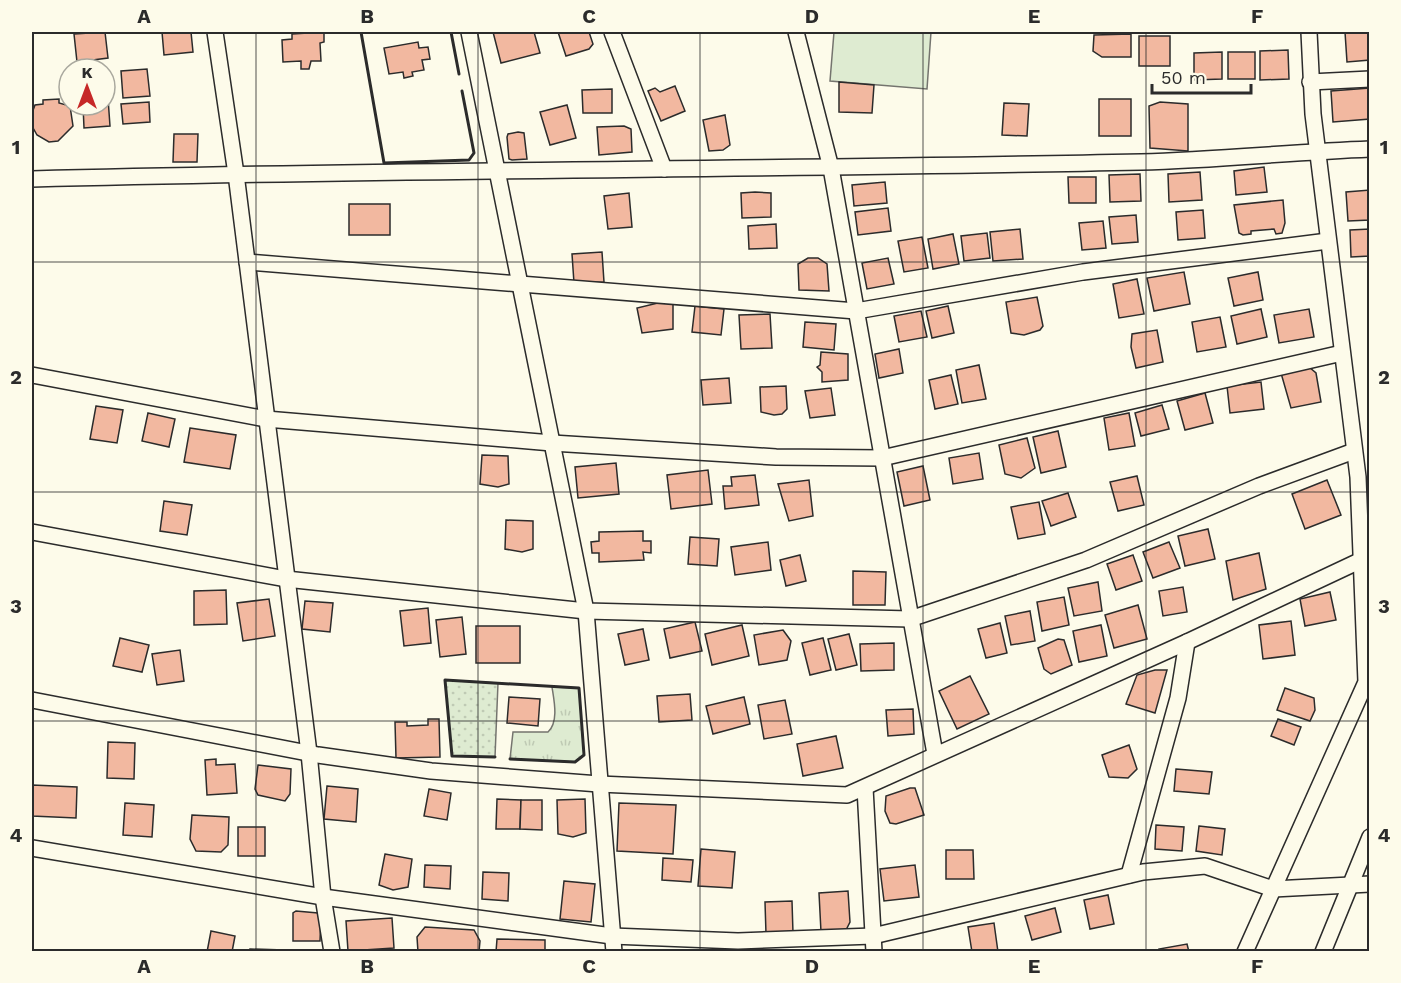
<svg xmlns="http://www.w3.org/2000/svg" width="1401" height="983" font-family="'Work Sans',sans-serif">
  <defs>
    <pattern id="grass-tufts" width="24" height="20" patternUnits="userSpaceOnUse" patternTransform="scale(1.5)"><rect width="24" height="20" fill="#deebd1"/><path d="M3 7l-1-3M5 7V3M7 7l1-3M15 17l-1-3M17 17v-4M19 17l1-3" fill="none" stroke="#bfcab4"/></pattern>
    <pattern id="garden-dots" width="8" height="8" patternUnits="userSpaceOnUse" patternTransform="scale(1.5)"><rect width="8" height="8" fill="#deebd1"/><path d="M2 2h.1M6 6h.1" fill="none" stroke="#bfcab4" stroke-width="1.8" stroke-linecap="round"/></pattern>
  </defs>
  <rect width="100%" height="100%" fill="#fdfbea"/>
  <path fill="url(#grass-tufts)" stroke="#74746e" stroke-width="1.5" d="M552 687 579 688 584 755 575 762 510 759 513 732H548C559 722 554 700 552 687Z"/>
  <polygon fill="url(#garden-dots)" stroke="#74746e" stroke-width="1.5" points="445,680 498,683 495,757 452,756"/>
  <polygon fill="#deebd1" stroke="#74746e" stroke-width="1.5" points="834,32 931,32 927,89 830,81"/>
  <g fill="#f2b8a0" stroke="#2b2b2b" stroke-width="1.5">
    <polygon points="105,32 108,58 77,62 74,34"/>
    <polygon points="162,32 191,32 193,52 164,55"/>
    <polygon points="324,32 324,42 320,43 321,61 311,61 309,69 301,69 301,61 283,62 282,40 292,39 292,34"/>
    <polygon points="493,32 534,32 540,53 501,63"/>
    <polygon points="558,32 589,32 593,44 589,49 566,56"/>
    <polygon points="1345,32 1370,32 1370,60 1347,62"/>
    <polygon points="1131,34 1131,57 1102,57 1093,51 1094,35"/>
    <rect x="1139" y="36" width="31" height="30"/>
    <polygon points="418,42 419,48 428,47 430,59 422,60 424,70 412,72 413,76 404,78 403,72 389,74 384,48"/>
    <polygon points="1288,50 1289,79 1260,80 1260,51"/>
    <polygon points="1222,52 1222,79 1194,80 1194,53"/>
    <rect x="1228" y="52" width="27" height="27"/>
    <polygon points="147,69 150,96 123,98 121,71"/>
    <polygon points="839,82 874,85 872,113 839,112"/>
    <polygon points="675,86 685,111 661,121 648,91 655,88 660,92"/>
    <polygon points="1370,88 1370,119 1333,122 1331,91"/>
    <polygon points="612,89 612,113 583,113 582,90"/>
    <polygon points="105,98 108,98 110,126 84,128 83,105 105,105"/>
    <polygon points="59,99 59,103 70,106 73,126 58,141 49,142 37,135 32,126 32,113 35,105 43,104 43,100"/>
    <rect x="1099" y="99" width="32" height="37"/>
    <polygon points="149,102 150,122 123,124 121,104"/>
    <polygon points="1160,102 1188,104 1188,151 1150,148 1149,106"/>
    <polygon points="1004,103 1029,104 1027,136 1002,135"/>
    <polygon points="567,105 576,138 550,145 540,112"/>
    <polygon points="725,115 730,145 723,150 709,151 703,120"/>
    <polygon points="624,126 631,129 632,152 599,155 597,127"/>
    <polygon points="518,132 524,133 527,159 512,160 509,159 507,137 508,134"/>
    <polygon points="174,134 198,134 197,162 173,162"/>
    <polygon points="1264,167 1267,192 1236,195 1234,171"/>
    <polygon points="1200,172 1202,200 1169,202 1168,174"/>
    <polygon points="1140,174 1141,201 1110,202 1109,175"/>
    <polygon points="1068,177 1096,177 1096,203 1069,203"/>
    <polygon points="885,182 887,203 854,206 852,185"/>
    <polygon points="1370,190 1370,220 1348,221 1346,192"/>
    <polygon points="755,192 771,193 771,217 742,218 741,193"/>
    <polygon points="629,193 632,227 608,229 604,196"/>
    <polygon points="1283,200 1285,223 1282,233 1276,234 1274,229 1251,231 1251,234 1243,235 1239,233 1234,205"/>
    <rect x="349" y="204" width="41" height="31"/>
    <polygon points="888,208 891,231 858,235 855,212"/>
    <polygon points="1203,210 1205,238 1178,240 1176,212"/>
    <polygon points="1136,215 1138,242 1112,244 1109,217"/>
    <polygon points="1103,221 1106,248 1082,250 1079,223"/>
    <polygon points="776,224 777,248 749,249 748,226"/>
    <polygon points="1020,229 1023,259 993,261 990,232"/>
    <polygon points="1370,229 1370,256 1351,257 1350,230"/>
    <polygon points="987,233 990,258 964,261 961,236"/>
    <polygon points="953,234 959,264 933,269 928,239"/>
    <polygon points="922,237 928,268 904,272 898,241"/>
    <polygon points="602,252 604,282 574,283 572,254"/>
    <polygon points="808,258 818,258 827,264 829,291 799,290 798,264"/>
    <polygon points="888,258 894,284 867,289 862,263"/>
    <polygon points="1184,272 1190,304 1154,311 1147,278"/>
    <polygon points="1258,272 1263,300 1234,306 1228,278"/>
    <polygon points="1137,279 1144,314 1119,318 1113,284"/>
    <polygon points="1037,297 1043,326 1040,330 1024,335 1011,333 1006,302"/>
    <polygon points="662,302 673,304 673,329 642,333 637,308"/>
    <polygon points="695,306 724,309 721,335 692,332"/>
    <polygon points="948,306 954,333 932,338 926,311"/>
    <polygon points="1261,309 1267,337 1237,344 1231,316"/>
    <polygon points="1309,309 1314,337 1279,343 1274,315"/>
    <polygon points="921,311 927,337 899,342 894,316"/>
    <polygon points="770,314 772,348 741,349 739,315"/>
    <polygon points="1220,317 1226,347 1197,352 1192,322"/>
    <polygon points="805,322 836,324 834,350 803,347"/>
    <polygon points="1157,330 1163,362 1136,368 1131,347 1132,334"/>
    <polygon points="899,349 903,373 879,378 875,354"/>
    <polygon points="821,352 848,354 848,380 822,382 822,372 817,367 820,365"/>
    <polygon points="979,365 986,399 962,403 956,370"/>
    <polygon points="1309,367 1316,373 1321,402 1291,408 1281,373"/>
    <polygon points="951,375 958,404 935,409 929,380"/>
    <polygon points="729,378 731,403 703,405 701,380"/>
    <polygon points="1261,382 1264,409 1230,413 1227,386"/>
    <polygon points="786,386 787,409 782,414 774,415 761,412 760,387"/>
    <polygon points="831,388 835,415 810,418 805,391"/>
    <polygon points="1205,393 1213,423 1185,430 1177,401"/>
    <polygon points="1162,405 1169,429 1141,436 1135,413"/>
    <polygon points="96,406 123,410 117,443 90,439"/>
    <polygon points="148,413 175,419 169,447 142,441"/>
    <polygon points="1129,413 1135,446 1109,450 1104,418"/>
    <polygon points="190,428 236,435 230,469 184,462"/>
    <polygon points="1058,431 1066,467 1041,473 1033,437"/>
    <polygon points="1027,438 1035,468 1021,478 1005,474 999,445"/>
    <polygon points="979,453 983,479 953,484 949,458"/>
    <polygon points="482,455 508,456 509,484 498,487 480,484"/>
    <polygon points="616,463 619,494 578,498 575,467"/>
    <polygon points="923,466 930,500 904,506 897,472"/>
    <polygon points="708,470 712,504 671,509 667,475"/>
    <polygon points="755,475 759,505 725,509 723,486 732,486 731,477"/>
    <polygon points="1137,476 1144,505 1118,511 1110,482"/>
    <polygon points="809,480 813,516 789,521 778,484"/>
    <polygon points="1327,480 1341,515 1305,529 1292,494"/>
    <polygon points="1068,493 1076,517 1051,526 1042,501"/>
    <polygon points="164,501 192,505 187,535 160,531"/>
    <polygon points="1039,502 1045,534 1018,539 1011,507"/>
    <polygon points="506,520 533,521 533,549 522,552 505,549"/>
    <polygon points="1208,529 1215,559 1185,566 1178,536"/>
    <polygon points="643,531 643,541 651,541 651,553 643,552 644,560 599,562 599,553 592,553 591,542 599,541 599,532"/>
    <polygon points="690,537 719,539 717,566 688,564"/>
    <polygon points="768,542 771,570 735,575 731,547"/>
    <polygon points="1169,542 1180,568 1153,578 1143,552"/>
    <polygon points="1259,553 1266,589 1233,600 1226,561"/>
    <polygon points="800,555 806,581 786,586 780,560"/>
    <polygon points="1133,555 1142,581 1116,590 1107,564"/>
    <polygon points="853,571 886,572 885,605 853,605"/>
    <polygon points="1098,582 1102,611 1074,616 1068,588"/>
    <polygon points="1183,587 1187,612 1163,616 1159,591"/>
    <polygon points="226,590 227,624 194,625 194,591"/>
    <polygon points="1330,592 1336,620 1305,626 1300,599"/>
    <polygon points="1064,597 1069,625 1042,631 1037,602"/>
    <polygon points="269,599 275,636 243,641 237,603"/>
    <polygon points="305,601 333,603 330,632 302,629"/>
    <polygon points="1138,605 1147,639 1114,648 1105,615"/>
    <polygon points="428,608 431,643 404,646 400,611"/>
    <polygon points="1030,611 1035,641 1011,645 1005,616"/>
    <polygon points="462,617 466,654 440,657 436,620"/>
    <polygon points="1291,621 1295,655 1263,659 1259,625"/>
    <polygon points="695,622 702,651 670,658 664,629"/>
    <polygon points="1000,623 1007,653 986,658 978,629"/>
    <polygon points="742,625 749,656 712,665 705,634"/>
    <polygon points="1101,625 1107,656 1079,662 1073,631"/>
    <rect x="476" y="626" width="44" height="37"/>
    <polygon points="643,629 649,660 625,665 618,634"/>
    <polygon points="783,630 791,641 787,660 759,665 754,635"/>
    <polygon points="849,634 857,665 836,670 828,639"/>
    <polygon points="120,638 149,645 142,672 113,666"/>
    <polygon points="823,638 831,670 810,675 802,643"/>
    <polygon points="1058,639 1064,640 1072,665 1051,674 1044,669 1038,648"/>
    <polygon points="894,643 894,670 861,671 860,644"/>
    <polygon points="180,650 184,681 157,685 152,654"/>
    <polygon points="1155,670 1167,670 1155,713 1126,704 1137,675"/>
    <polygon points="970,676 989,714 957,729 939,691"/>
    <polygon points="1285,688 1314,698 1315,710 1310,721 1277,710"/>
    <polygon points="690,694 692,720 659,722 657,696"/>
    <polygon points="509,697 540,699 538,726 507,723"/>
    <polygon points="744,697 750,724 713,734 706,706"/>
    <polygon points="785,700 792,734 764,739 758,705"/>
    <polygon points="913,709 914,734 888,736 886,710"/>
    <polygon points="428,719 439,719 440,757 396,758 395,722 407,722 407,726 428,725"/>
    <polygon points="1278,719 1301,727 1294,745 1271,736"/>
    <polygon points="836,736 843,768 803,776 797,744"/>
    <polygon points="108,742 135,743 134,779 107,778"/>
    <polygon points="1129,745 1137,769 1128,778 1109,777 1102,755"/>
    <polygon points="216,759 216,765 235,764 237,793 207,795 205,760"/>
    <polygon points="258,765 291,769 290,794 285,801 258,795 255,789"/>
    <polygon points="1176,769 1212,772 1209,794 1174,791"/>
    <polygon points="32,785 77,787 76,818 32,816"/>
    <polygon points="327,786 358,789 356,822 324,819"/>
    <polygon points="910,788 915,788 924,815 896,824 890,823 885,811 886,796"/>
    <polygon points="429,789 451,793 447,820 424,816"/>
    <polygon points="497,799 521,800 520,829 496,829"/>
    <polygon points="585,799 586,833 573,837 558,834 557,800"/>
    <polygon points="521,800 542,800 542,830 520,829"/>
    <polygon points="125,803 154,805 152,837 123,835"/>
    <polygon points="619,803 676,805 673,854 617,851"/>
    <polygon points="192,815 229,817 228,845 221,852 196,851 190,839"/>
    <polygon points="1156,825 1184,827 1182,851 1155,849"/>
    <polygon points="1199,826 1225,829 1222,855 1196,851"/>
    <rect x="238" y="827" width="27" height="29"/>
    <polygon points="701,849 735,852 732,888 698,886"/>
    <polygon points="946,850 973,850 974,879 946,879"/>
    <polygon points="385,854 412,859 408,887 393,890 379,885"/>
    <polygon points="663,858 693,860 691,882 662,880"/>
    <polygon points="425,865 451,866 450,889 424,887"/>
    <polygon points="915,865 919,897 884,901 880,869"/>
    <polygon points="483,872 509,873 508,901 482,899"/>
    <polygon points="564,881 595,884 591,922 560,919"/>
    <polygon points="848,891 850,922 846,930 821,932 819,893"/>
    <polygon points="1108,895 1114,924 1090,929 1084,900"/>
    <polygon points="792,901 793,933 766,934 765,902"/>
    <polygon points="1055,908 1061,932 1032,940 1025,916"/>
    <polygon points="296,911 318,913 321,916 320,941 293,941 293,913"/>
    <polygon points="392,918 394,948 348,951 346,921"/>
    <polygon points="994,923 998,952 972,952 968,927"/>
    <polygon points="425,927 474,930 480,941 479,952 418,952 417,937"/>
    <polygon points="211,931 235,936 232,952 207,952"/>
    <polygon points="497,939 545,940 545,952 496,952"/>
    <polygon points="1187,944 1189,952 1160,952 1159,949"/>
    <polygon points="250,949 284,950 284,952 250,952"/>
  </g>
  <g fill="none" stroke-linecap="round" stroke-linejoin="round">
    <defs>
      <g id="minor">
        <polyline points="215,32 236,174 309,753 323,897 332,952"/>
        <polyline points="469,32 586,611 614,952"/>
        <polyline points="612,32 664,169"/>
        <polyline points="796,32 831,168 935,754"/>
        <polyline points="1310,82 1370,79"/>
        <path d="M32 179C401 169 771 170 1141 162 1217 160 1293 152 1370 149"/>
        <polyline points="247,262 856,311 1083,272 1328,241"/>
        <polyline points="32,375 266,419 552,443 776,457 882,458 1342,353"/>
        <polyline points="32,532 286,579 586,611 910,619 1086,560 1259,486 1354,451"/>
        <polyline points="32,700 318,755 431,771 599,784 847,795 1187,642 1370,556"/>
        <polyline points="865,788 874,952"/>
        <polyline points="32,848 323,897 612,936 738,941 873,936 1143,872 1205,866 1273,889 1370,884"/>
        <polyline points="1129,875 1178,698 1187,642"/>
        <polyline points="1245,952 1366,682 1358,477 1313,114 1309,32"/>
        <polyline points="1323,952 1370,837"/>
      </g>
    </defs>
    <use href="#minor" stroke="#2b2b2b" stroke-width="18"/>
    <use href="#minor" stroke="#fdfbea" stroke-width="15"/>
    <g stroke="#2b2b2b" stroke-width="3">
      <polyline points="361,32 384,163 469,160 474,153 462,91"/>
      <polyline points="451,32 459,74"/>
      <polyline points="495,757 452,756 445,680 579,688 584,755 575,762 510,759"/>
    </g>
  </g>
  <path fill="none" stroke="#2b2b2b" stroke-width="1.5" stroke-opacity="0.55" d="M256 32V952M478 32V952M700 32V952M923 32V952M1146 32V952M32 262H1370M32 492H1370M32 721H1370"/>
  <rect width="1401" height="983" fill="none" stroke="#fdfbea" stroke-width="66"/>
  <g transform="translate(87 87)"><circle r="28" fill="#fdfbea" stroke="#a9a89e" stroke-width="1.5"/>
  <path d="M0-4.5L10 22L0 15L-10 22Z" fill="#c62828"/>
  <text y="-9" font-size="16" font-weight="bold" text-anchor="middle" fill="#2b2b2b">K</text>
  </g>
  <path d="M1152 84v9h99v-9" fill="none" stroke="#2b2b2b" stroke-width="3"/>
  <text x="1161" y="84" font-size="18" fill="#2b2b2b" stroke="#fdfbea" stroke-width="4.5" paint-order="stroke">50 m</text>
  <rect x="33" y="33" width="1335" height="917" fill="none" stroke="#2b2b2b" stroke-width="2"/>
  <g font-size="20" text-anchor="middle" font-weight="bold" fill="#2b2b2b">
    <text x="144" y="23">A</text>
    <text x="367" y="23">B</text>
    <text x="589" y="23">C</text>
    <text x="812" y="23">D</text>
    <text x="1034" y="23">E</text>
    <text x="1257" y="23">F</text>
    <text x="16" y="154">1</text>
    <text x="1384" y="154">1</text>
    <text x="16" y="384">2</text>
    <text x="1384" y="384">2</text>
    <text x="16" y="613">3</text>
    <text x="1384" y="613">3</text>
    <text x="16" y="842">4</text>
    <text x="1384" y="842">4</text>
    <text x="144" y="973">A</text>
    <text x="367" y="973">B</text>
    <text x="589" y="973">C</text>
    <text x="812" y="973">D</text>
    <text x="1034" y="973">E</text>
    <text x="1257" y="973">F</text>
  </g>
</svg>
